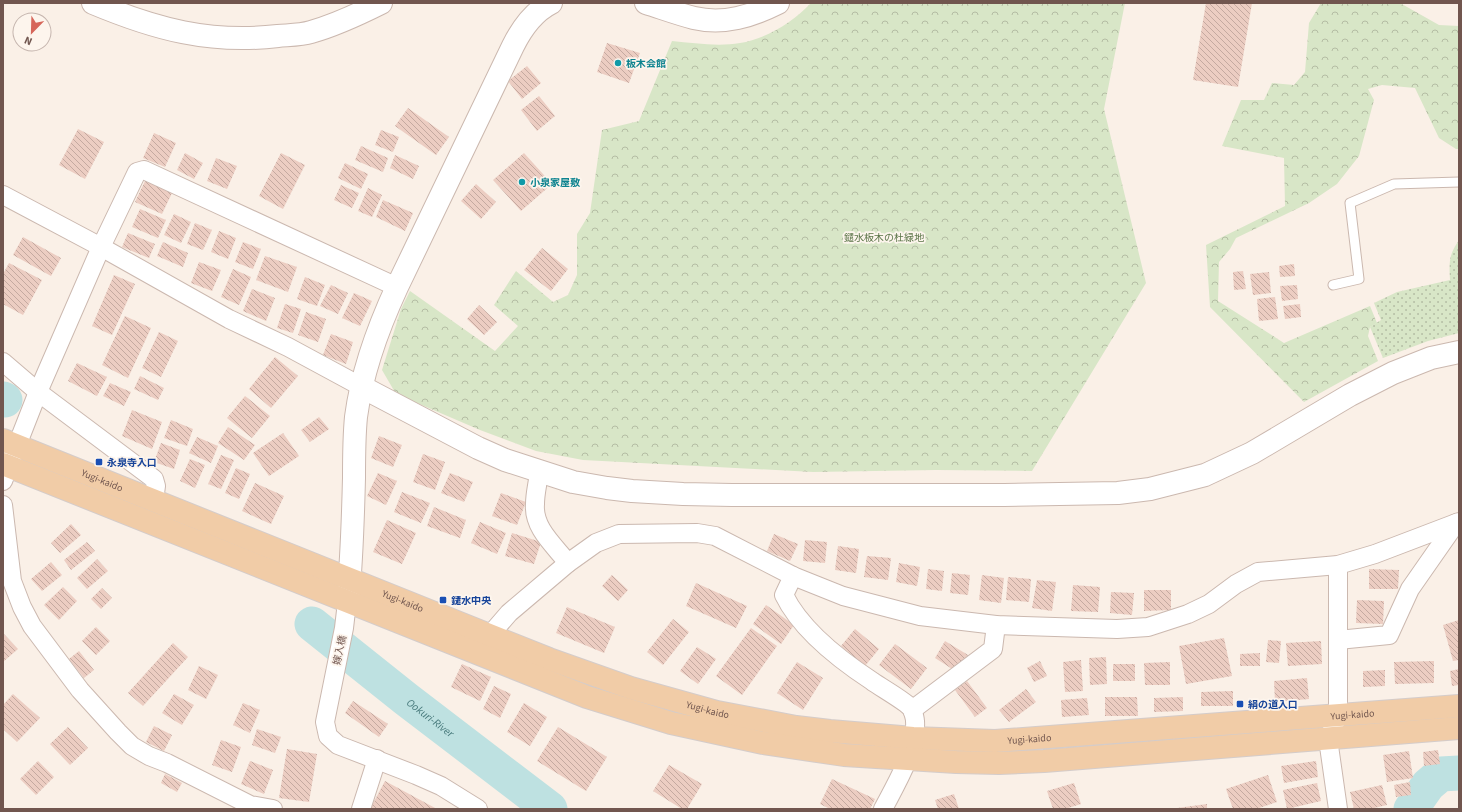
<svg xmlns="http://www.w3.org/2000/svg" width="1462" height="812" font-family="'Source Sans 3','Noto Sans JP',sans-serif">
  <defs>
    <pattern id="grass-dots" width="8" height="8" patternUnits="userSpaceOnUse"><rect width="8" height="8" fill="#d8e6c7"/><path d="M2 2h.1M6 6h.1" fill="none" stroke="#b4bda4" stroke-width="1.8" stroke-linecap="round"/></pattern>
    <pattern id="forest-crowns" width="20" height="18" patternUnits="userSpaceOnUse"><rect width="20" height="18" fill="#d8e6c7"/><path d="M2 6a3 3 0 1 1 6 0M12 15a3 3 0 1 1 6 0" fill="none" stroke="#b4bda4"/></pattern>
    <pattern id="building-back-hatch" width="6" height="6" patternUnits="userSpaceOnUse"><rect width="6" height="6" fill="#eccdc2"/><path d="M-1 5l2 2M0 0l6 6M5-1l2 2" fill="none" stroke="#c4a9a0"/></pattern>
  </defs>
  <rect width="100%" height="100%" fill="#faf0e7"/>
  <path fill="url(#grass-dots)" d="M1459 240V333L1428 341 1383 358 1370 327 1381 320 1374 303 1397 292 1450 280C1449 261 1449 255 1459 240Z"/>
  <g fill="url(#forest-crowns)">
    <path d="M811 3H1125L1104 109 1146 283 1032 471 936 470 813 472 583 460 536 451 480 430 396 394 382 370 401 309 410 291 495 351 518 326 494 305 516 271 553 302 568 295 577 275V234L590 213 602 130 639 121 672 41C694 43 718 47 740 43 766 39 793 22 811 3Z"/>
    <polygon points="1321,3 1400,3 1439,25 1459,26 1459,149 1456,149 1439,138 1415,88 1382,85 1368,89 1374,100 1359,156 1337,184 1309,203 1236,238 1230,249 1219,262 1218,301 1284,343 1370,306 1377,323 1370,327 1368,336 1378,361 1304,402 1210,307 1206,245 1285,206 1284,158 1222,146 1241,100 1264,100 1272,83 1294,85 1305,72 1309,23"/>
  </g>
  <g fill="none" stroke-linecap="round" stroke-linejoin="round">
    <g stroke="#bee1e1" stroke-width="35">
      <polyline points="3,399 5,400"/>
      <path id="s1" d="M312 624 406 699 550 809"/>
      <polyline points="1411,809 1428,785 1441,774 1459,773"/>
    </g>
  </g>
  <g fill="url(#building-back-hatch)">
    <polygon points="1206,3 1252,3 1238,87 1193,80"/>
    <polygon points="607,43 640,53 629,83 597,72"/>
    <polygon points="527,66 541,83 522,99 508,81"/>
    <polygon points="539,96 555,116 537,131 521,110"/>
    <polygon points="408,108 449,137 436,155 395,126"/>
    <polygon points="78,129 104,142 85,179 59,165"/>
    <polygon points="381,130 399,137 393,152 375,145"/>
    <polygon points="154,133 176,143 165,167 143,158"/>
    <polygon points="361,146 388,158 383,172 355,160"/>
    <polygon points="185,153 203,163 194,179 177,170"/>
    <polygon points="281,153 305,165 283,209 259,196"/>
    <polygon points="524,153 552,184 521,211 493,180"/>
    <polygon points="395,155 419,166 413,179 390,168"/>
    <polygon points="216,158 237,166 227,189 207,181"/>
    <polygon points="345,163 368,174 361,189 338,178"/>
    <polygon points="146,179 173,191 162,214 135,202"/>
    <polygon points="476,184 496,202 481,219 461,201"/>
    <polygon points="341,185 359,193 352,208 334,200"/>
    <polygon points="368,188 382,195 372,217 358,211"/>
    <polygon points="383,200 413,213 405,231 376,217"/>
    <polygon points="140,209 166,220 158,238 132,227"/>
    <polygon points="174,214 191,222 181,243 164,235"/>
    <polygon points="195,223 212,230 203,250 187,244"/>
    <polygon points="219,231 236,238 228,259 211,252"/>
    <polygon points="128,233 155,244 149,258 122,247"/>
    <polygon points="23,237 61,258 51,276 13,255"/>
    <polygon points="163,242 188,253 183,267 157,256"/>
    <polygon points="243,242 261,249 253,269 235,262"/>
    <polygon points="542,248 568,269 551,291 524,270"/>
    <polygon points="265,256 297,267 288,292 256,280"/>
    <polygon points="199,262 221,270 212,291 191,283"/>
    <polygon points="9,263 42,280 23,315 3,304 3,274"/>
    <polygon points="1294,264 1295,276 1280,277 1279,266"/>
    <polygon points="233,269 251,277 239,305 221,297"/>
    <polygon points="1243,271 1246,289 1234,290 1233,272"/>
    <polygon points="1269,272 1271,293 1253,295 1250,274"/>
    <polygon points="114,275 135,284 112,335 92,326"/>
    <polygon points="305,277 325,285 317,306 297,299"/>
    <polygon points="331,285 348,293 338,314 320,306"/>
    <polygon points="1297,285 1298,299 1282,301 1280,286"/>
    <polygon points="252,289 275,298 266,321 243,311"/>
    <polygon points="354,293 372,301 360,326 342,318"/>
    <polygon points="1275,297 1278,319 1259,321 1257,299"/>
    <polygon points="285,304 301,309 293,333 277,328"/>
    <polygon points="1300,304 1301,317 1285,319 1283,306"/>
    <polygon points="479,305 497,322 484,335 467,319"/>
    <polygon points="306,312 326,319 318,342 298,335"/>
    <polygon points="125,316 151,328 128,378 102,365"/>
    <polygon points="159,332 178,341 161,377 142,368"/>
    <polygon points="331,334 353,342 346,364 323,355"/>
    <polygon points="275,357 298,376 271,408 249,389"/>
    <polygon points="77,363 107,377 97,396 68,381"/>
    <polygon points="140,376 164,388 158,400 134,389"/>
    <polygon points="110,383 131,392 124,406 103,396"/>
    <polygon points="245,396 270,416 252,438 227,418"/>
    <polygon points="132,410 162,422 152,449 122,436"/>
    <polygon points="319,417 329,429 310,442 301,430"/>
    <polygon points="171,420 193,429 187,446 164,438"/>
    <polygon points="228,427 255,445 244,460 218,443"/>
    <polygon points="283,433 299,456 269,476 253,453"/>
    <polygon points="379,436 402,445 393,467 371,458"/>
    <polygon points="197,437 218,446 211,463 189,453"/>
    <polygon points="161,443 180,450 174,469 154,462"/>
    <polygon points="423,454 445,462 435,490 413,482"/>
    <polygon points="221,455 234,460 221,489 208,484"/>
    <polygon points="190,459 205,465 195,488 180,481"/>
    <polygon points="236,468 250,474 239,499 225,493"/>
    <polygon points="378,473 397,481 386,505 367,496"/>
    <polygon points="450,473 473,482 464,502 441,493"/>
    <polygon points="255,483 284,496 271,524 242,511"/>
    <polygon points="402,492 430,503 421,523 394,512"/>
    <polygon points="501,493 526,502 517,525 492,516"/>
    <polygon points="434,507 466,520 460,538 427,526"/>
    <polygon points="387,520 416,533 402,564 373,552"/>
    <polygon points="480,522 506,533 497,554 471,543"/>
    <polygon points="71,524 81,535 60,553 51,543"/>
    <polygon points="512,533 541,542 534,564 505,556"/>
    <polygon points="774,534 798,544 790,561 767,551"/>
    <polygon points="805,540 827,542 825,563 803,561"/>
    <polygon points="87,542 95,551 71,570 64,560"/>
    <polygon points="838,546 859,549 856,573 835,570"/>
    <polygon points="867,556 891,558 888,580 864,577"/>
    <polygon points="97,559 108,571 87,589 77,578"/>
    <polygon points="51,562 62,575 42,591 31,579"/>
    <polygon points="899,563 920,567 917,586 896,582"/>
    <polygon points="928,569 944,571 942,591 926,589"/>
    <polygon points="1369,569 1399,570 1398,589 1369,589"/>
    <polygon points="952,573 970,575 968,595 950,593"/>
    <polygon points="612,575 628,590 618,601 602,586"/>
    <polygon points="982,575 1004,578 1001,603 979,600"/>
    <polygon points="1008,577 1031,579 1029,602 1006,600"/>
    <polygon points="1037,580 1056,582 1052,611 1032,608"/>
    <polygon points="696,583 747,606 736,628 686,606"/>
    <polygon points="1073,585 1100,587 1098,612 1071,611"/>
    <polygon points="63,587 77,601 59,620 44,605"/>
    <polygon points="102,588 112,598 101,609 91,599"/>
    <polygon points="1144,590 1171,590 1171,610 1144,611"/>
    <polygon points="1111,592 1134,593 1132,615 1110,613"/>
    <polygon points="1357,600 1384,601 1383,624 1356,623"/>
    <polygon points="766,605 794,625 781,644 753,624"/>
    <polygon points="567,607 615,627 604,653 556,633"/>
    <polygon points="673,619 689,632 663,665 647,652"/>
    <polygon points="1459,620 1459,660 1453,661 1443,625"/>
    <polygon points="96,627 110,641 96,655 82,641"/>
    <polygon points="751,628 777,646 742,695 716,676"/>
    <polygon points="855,629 879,649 865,666 841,646"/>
    <polygon points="3,633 18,649 3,662"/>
    <polygon points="1224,638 1232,676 1186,684 1179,646"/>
    <polygon points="1268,640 1281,641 1279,663 1266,662"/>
    <polygon points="945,641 968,655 957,672 935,658"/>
    <polygon points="1321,641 1322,664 1288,666 1286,643"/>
    <polygon points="173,643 188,657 143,706 128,693"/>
    <polygon points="895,644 927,668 911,689 879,665"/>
    <polygon points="697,647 716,659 698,684 680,671"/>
    <polygon points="79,651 94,670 84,678 69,659"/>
    <polygon points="1260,653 1260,666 1240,666 1240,654"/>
    <polygon points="1106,657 1107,684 1090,685 1089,658"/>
    <polygon points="1081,660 1083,691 1065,692 1063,662"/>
    <polygon points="1040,661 1047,676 1034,682 1027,668"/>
    <polygon points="1434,661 1434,683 1395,684 1394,662"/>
    <polygon points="797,662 823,678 803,710 777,693"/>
    <polygon points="1170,662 1170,685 1145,685 1144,663"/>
    <polygon points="462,664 491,677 480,701 451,687"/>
    <rect x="1113" y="664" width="22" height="17"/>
    <polygon points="199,666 218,675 206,699 188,690"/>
    <polygon points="1459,669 1459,685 1452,686 1450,671"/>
    <polygon points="1385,670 1385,686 1363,687 1363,671"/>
    <polygon points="1307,678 1309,699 1275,702 1274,681"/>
    <polygon points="967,681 987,708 975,717 955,690"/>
    <polygon points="494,686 511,694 500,718 483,709"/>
    <polygon points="1026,689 1036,702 1009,722 999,710"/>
    <polygon points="1233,691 1233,706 1201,706 1201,692"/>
    <polygon points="13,694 40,718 17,742 3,729 3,705"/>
    <polygon points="174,694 194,705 182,725 162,713"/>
    <polygon points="1105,697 1137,697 1138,716 1105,716"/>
    <polygon points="1183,697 1183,711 1154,712 1154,698"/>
    <polygon points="1087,698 1089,715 1062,717 1061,700"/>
    <polygon points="353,701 388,724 379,737 345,713"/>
    <polygon points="243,703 260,710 250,733 233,725"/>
    <polygon points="524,703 547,717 530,746 507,732"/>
    <polygon points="154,726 172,735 164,751 146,742"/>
    <polygon points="68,727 88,748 70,765 50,744"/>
    <polygon points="558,727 607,757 586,791 537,761"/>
    <polygon points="257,729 281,737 275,753 252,745"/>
    <polygon points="221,740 241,747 232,772 212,765"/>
    <polygon points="287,749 317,754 309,802 279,798"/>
    <polygon points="1438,750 1440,764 1424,766 1423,752"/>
    <polygon points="1409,751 1413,778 1387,782 1383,755"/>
    <polygon points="38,761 54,777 36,795 20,779"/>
    <polygon points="250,761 273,770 264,794 241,784"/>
    <polygon points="1316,761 1318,777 1284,783 1281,766"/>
    <polygon points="669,765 702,784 687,809 682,809 653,791"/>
    <polygon points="165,774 182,783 177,792 161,783"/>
    <polygon points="1268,775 1277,802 1256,809 1233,809 1226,789"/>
    <polygon points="832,779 875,799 870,809 830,809 820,804"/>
    <polygon points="385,781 437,809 370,809"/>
    <polygon points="1410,782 1411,795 1396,797 1394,785"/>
    <polygon points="1074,783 1081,804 1065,809 1053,809 1047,791"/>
    <polygon points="1317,783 1321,801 1287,809 1283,790"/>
    <polygon points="1382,785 1387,805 1370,809 1354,809 1350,792"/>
    <polygon points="954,794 959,809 938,809 935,800"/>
    <polygon points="1207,804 1207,809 1177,809 1177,808"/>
  </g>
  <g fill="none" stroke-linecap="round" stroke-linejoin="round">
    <defs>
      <polyline id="service" points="1333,285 1359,279 1350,203 1394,184 1459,182"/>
      <g id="minor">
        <polyline points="3,195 101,247 229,319 288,347 362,387"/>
        <polyline points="3,362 38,392 154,479 156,486 154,500"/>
        <path d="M539 472C538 483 535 493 535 504 533 528 554 545 568 563"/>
        <polyline points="3,481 38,392 101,247 137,172 144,170 397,287"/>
        <polyline points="3,505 12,581 22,607 32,626 80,690 118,732 132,746 149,756 167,763 250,805 273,809"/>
        <path d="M793 576 784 595C801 630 840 660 872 681 880 687 907 702 912 709 913 712 915 718 915 721 917 750 896 784 883 809"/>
        <polyline points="347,602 344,628 325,722 328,736 338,745 416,775 441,786 478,809"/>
        <polyline points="490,635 509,613 568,563 596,543 619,534 697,533 715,536 793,576 843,596 920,616 996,625 1117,629 1148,627 1188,614 1209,604 1236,584 1258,572 1338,565 1375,554 1459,522"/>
        <polyline points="1338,640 1389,635 1410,589 1456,523"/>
        <polyline points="912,710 993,649 996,625"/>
        <polyline points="361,809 377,759"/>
        <polyline points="1338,809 1328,739 1338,716 1338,565"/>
      </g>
      <g id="tertiary">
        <path d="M93 3C155 29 210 44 278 36 289 35 301 35 311 32 336 25 359 14 381 3"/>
        <path d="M646 3C662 8 678 14 694 18 724 25 752 16 778 3"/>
        <polyline points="362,387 478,448 505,460 573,482 607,488 632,491 683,494 732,495 1004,495 1118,493 1150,489 1205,475 1252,453 1350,395 1393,373 1431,358 1459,352"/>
        <path d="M348 597C352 557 353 518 354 478 354 458 354 437 356 417 362 371 378 328 397 287L513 46C522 28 533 12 551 3"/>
      </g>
      <g id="primary">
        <path id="s2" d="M3 440 549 659 631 688 717 712 796 727 830 731 913 738 995 741 1459 706"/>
        <polyline points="3,464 587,697 671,723 763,743 844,755 956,762 999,763 1044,761 1459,728"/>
      </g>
    </defs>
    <use href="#service" stroke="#cbb8af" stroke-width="11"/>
    <use href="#minor" stroke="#cbb8af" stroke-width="20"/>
    <use href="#tertiary" stroke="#cbb8af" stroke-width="24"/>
    <use href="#primary" stroke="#d4ccca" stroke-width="24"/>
    <use href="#service" stroke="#fff" stroke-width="9"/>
    <use href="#minor" stroke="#fff" stroke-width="18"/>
    <use href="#tertiary" stroke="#fff" stroke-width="22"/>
    <use href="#primary" stroke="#f1cca7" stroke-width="22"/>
  </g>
  <g fill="#0f9aa8" stroke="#fdf5ed" stroke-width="1.5">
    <circle cx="618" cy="63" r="4"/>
    <circle cx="522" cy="182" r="4"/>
  </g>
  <g fill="#1a4fb4" stroke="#fdf5ed" stroke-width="1.5">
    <rect x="95" y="458" width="8" height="8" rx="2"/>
    <rect x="439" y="596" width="8" height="8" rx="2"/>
    <rect x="1236" y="700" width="8" height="8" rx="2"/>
  </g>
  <g text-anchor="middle" stroke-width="3.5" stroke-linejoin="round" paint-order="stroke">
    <g font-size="10" font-weight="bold" fill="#0d838f" stroke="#fdf5ed" text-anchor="start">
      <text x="626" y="67">板木会館</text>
      <text x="530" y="186">小泉家屋敷</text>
    </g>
    <g font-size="10" fill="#5b7548" stroke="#fdf5ed">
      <text x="884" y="241">鑓水板木の杜緑地</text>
    </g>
    <g font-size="10" font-weight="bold" fill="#164399" stroke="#fdf5ed" text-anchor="start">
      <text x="107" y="466">永泉寺入口</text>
      <text x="451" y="604">鑓水中央</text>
      <text x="1248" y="708">絹の道入口</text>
    </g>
    <g font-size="10" fill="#71564f" stroke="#fdf5ed">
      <text dy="4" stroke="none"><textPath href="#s2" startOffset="107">Yugi-kaido</textPath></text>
      <text dy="4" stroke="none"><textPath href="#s2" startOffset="431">Yugi-kaido</textPath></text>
      <text transform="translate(339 650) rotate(-78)" y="4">嫁入橋</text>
      <text dy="4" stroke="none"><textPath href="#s2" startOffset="755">Yugi-kaido</textPath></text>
      <text dy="4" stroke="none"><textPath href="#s2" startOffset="1403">Yugi-kaido</textPath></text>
      <text dy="4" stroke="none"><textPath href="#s2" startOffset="1079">Yugi-kaido</textPath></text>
    </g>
    <g font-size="11" font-style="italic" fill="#47797b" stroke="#fdf5ed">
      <text dy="4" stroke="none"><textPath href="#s1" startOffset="151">Ookuri-River</textPath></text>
    </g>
  </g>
  <rect width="1462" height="812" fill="none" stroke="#71564f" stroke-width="8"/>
  <g transform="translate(32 32) rotate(203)"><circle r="19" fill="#fdf5ed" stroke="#c5b5ae"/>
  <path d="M0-3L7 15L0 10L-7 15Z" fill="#d6665a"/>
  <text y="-6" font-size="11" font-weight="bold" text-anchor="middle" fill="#71564f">N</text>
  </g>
</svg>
